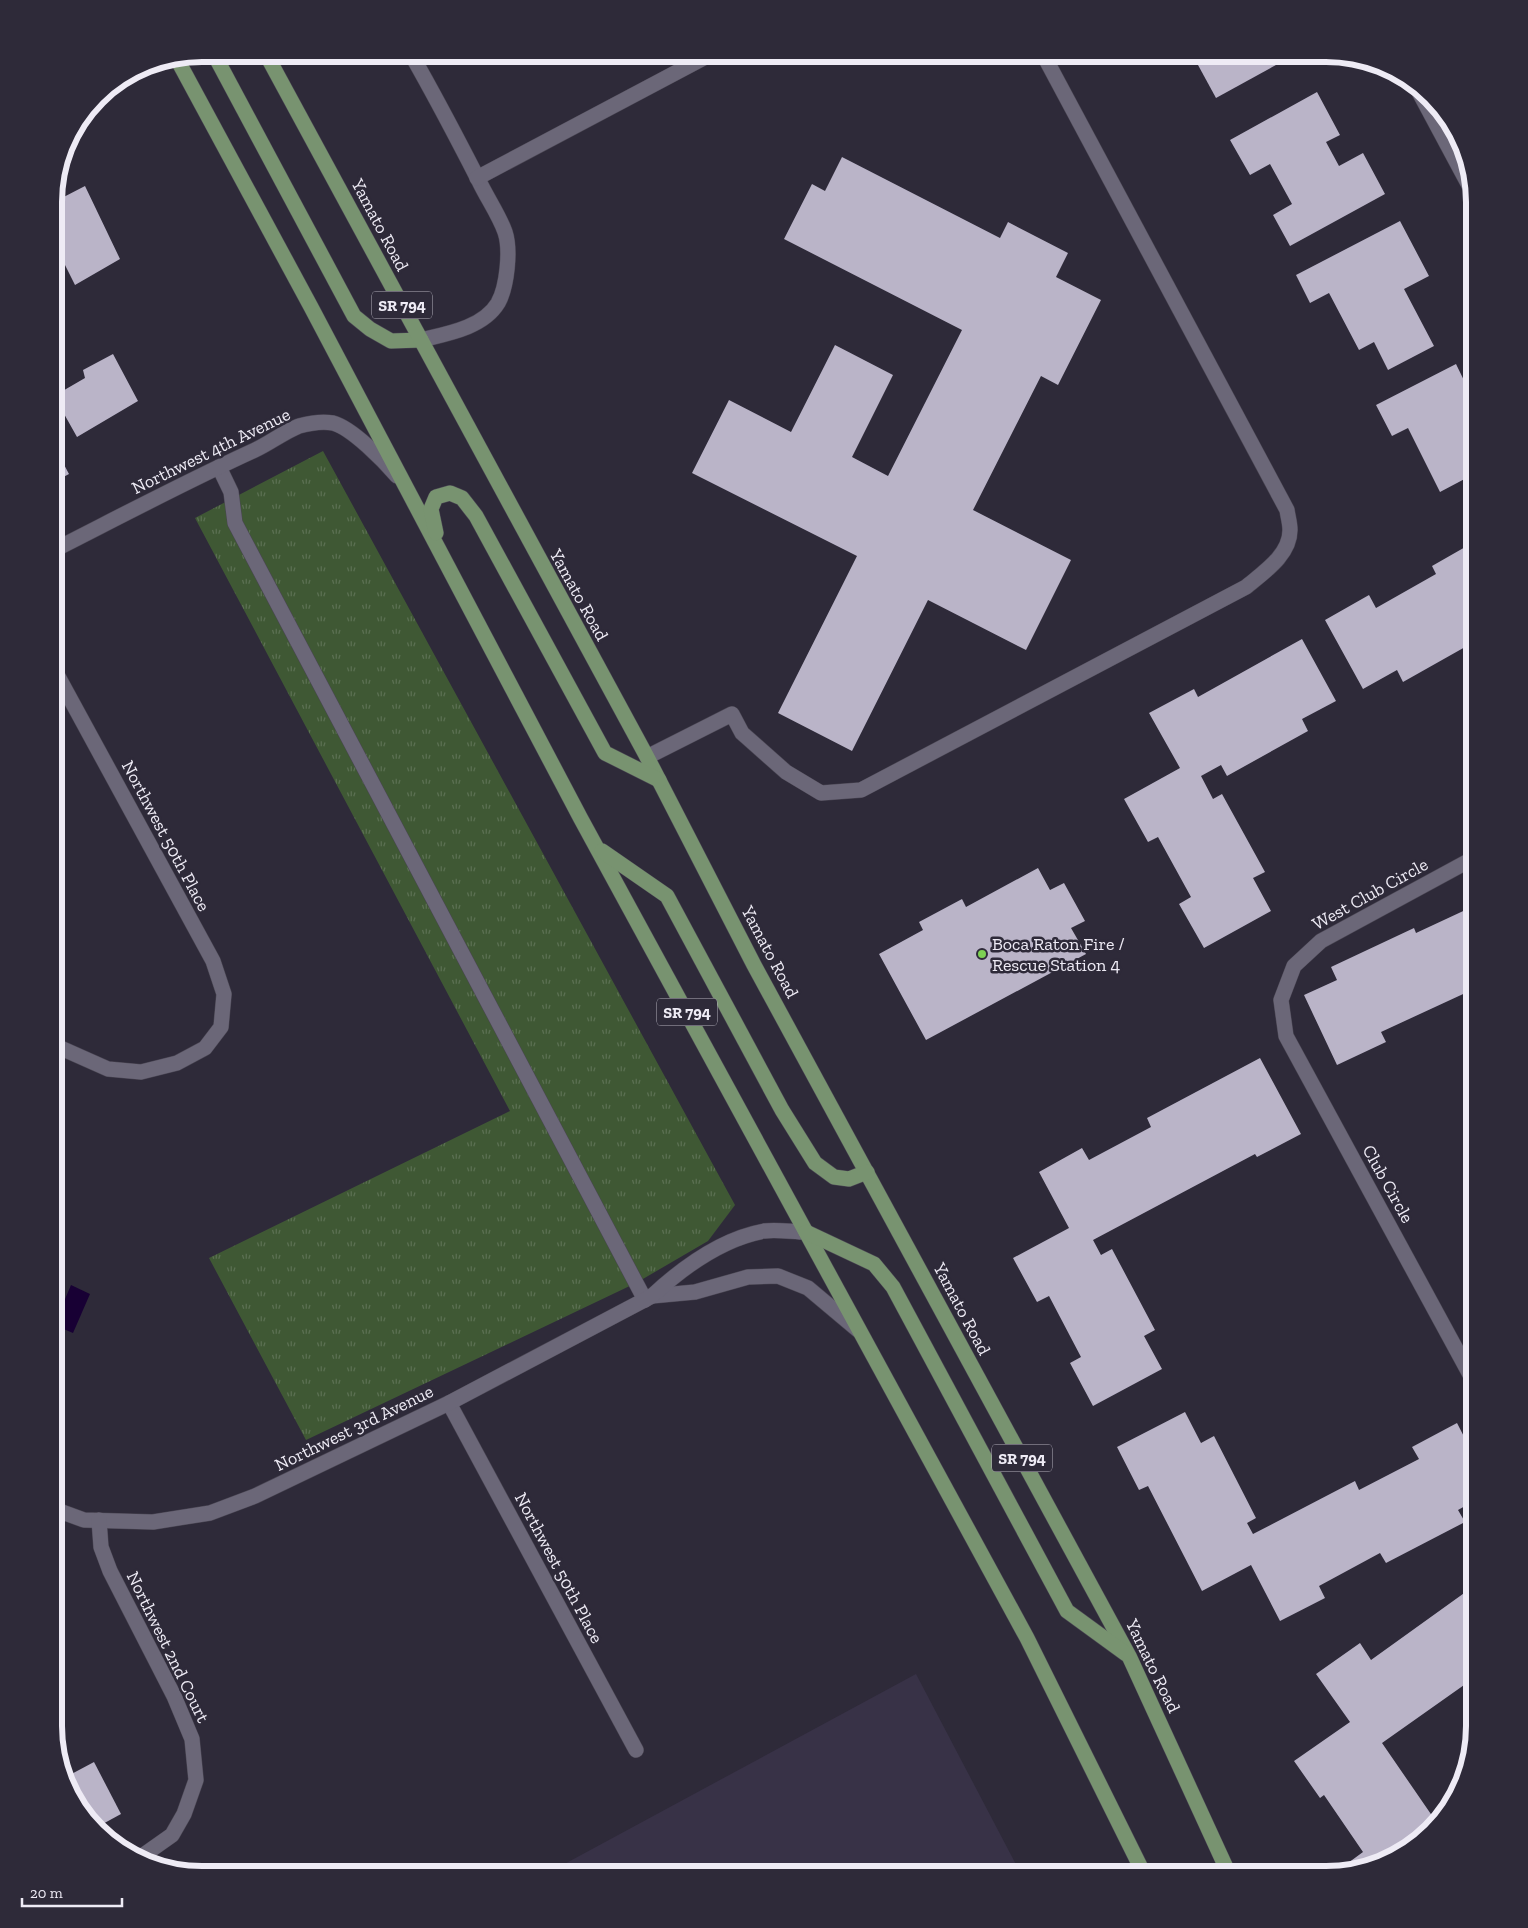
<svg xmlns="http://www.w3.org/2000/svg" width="1528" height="1928" font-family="'Zilla Slab',serif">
  <defs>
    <pattern id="grass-tufts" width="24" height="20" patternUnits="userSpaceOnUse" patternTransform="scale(1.25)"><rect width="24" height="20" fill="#3f5834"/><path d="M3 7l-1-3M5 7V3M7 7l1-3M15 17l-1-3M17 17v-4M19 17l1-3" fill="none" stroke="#5b7052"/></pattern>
  </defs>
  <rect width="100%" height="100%" fill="#2e2a39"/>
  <polygon fill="#383247" points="916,1674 1021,1874 546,1874"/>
  <polygon fill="url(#grass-tufts)" points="323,451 735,1205 708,1241 636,1283 306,1440 209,1258 510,1111 195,518"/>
  <polygon fill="#180034" points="71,1285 90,1294 73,1333 54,1325"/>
  <g fill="#bab4c8">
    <polygon points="1192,54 1296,54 1216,98"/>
    <polygon points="1317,92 1340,135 1326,142 1339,166 1363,153 1385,194 1290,246 1273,215 1292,204 1270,164 1250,175 1230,140"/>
    <polygon points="842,157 1000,238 1008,222 1068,253 1056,277 1101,300 1058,385 1041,376 973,510 1071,560 1026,650 928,600 852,751 778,713 857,556 692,473 729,400 791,432 835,345 893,375 852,457 888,476 962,330 784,239 812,184 825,191"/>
    <polygon points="85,186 120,259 75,285 59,253 54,256 54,202"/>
    <polygon points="1400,221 1429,276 1404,289 1434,346 1388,370 1374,342 1359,350 1329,293 1310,303 1296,275"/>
    <polygon points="113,354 138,401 77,437 54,396 85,378 83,370"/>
    <polygon points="1456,364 1474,401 1474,474 1440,492 1408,428 1392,436 1376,405"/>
    <polygon points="54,446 69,474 54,482"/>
    <polygon points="1474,542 1474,642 1403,682 1397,670 1363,689 1325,620 1369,595 1376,608 1436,574 1432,566"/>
    <polygon points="1302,639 1336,701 1302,719 1308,731 1227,776 1221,765 1201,776 1213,799 1222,794 1265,872 1253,878 1271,911 1204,948 1179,904 1191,897 1158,837 1148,842 1124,799 1180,768 1149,713 1194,689 1198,697"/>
    <polygon points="1038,868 1050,890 1064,883 1085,921 1071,928 1086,954 926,1040 879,954 923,930 919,922 962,899 966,907"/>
    <polygon points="1474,906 1474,989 1381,1032 1386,1042 1337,1065 1304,995 1337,980 1331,967 1414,928 1416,933"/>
    <polygon points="1260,1058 1301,1134 1257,1157 1255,1154 1093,1240 1101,1255 1112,1249 1155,1330 1144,1336 1162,1369 1093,1406 1070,1363 1081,1357 1049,1296 1037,1302 1013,1258 1069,1228 1039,1172 1082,1148 1089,1160 1151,1127 1147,1118"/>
    <polygon points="1185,1412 1201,1443 1214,1436 1256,1518 1247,1523 1253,1534 1355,1481 1359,1490 1419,1459 1412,1447 1457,1423 1474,1456 1474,1501 1458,1510 1465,1522 1386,1563 1380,1553 1319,1586 1325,1598 1280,1621 1251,1565 1202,1591 1148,1486 1139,1490 1117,1447"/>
    <polygon points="1474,1586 1474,1678 1382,1743 1435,1820 1420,1833 1421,1835 1408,1849 1373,1866 1353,1870 1348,1863 1363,1852 1324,1795 1320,1798 1294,1761 1350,1722 1316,1674 1360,1643 1371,1660"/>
    <polygon points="94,1762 121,1814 99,1826 79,1808 64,1778"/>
  </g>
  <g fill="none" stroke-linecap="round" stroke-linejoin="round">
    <defs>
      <g id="minor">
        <path d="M411 54C435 96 457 138 479 181 487 198 499 215 505 232 511 250 507 287 498 303 483 328 446 334 421 340"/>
        <polyline points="1419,92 1472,191"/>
        <polyline points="477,178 711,54"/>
        <polyline points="219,467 231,492 235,523 645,1300"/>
        <path d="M54 550C121 516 187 481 255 450 270 443 284 432 299 426 310 423 322 421 333 423 352 428 384 461 397 476"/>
        <path d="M647 757 732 714 742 733 786 772 821 793 861 790 1246 587C1264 572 1290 555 1290 530 1290 523 1288 517 1287 510L1043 54"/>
        <polyline points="54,1045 108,1069 141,1072 177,1063 205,1048 221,1027 224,994 213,961 54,669"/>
        <polyline points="652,1296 695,1292 748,1277 778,1276 808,1288 858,1330"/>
        <polyline points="1474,1382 1286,1036 1281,1000 1294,966 1321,941 1474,858"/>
        <polyline points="449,1403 636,1750"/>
        <path d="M54 1509 84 1520 153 1522 210 1513 255 1496 449 1403 652 1296C683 1267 721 1239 764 1231 777 1229 793 1232 806 1232"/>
        <polyline points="99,1520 101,1547 110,1571 174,1696 192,1739 196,1780 184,1814 172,1835 138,1859"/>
      </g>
      <g id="major">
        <polyline points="214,54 354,316 370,329 391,341 421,340"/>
        <polyline points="266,54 647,757 754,965 1129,1656 1229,1874"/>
        <polyline points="177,59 311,307 581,819 1027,1638 1144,1874"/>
        <polyline points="436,533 431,509 436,497 450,493 462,498 476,516 605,753 659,780"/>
        <polyline points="602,851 667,896 782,1110 815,1163 834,1177 849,1179 867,1172"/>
        <polyline points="806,1232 874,1264 893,1287 1067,1611 1126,1654"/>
      </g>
    </defs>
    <use href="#minor" stroke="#4a4653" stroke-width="16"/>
    <use href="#major" stroke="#4a4653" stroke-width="16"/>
    <use href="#minor" stroke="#6b6778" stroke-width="15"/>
    <use href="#major" stroke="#789370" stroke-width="15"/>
  </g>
  <circle fill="#7dd153" stroke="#2e2a39" stroke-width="2" cx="982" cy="954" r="5"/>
  <g text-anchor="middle" stroke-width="5" stroke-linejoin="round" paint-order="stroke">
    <g fill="#2e2a39" stroke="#b4b1bd" stroke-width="1">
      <rect x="372" y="291.5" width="60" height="27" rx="4"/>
      <rect x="657" y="998.5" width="60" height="27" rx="4"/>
      <rect x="992" y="1444.5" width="60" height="27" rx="4"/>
    </g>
    <g font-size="16" font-weight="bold" fill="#eeebf5">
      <text x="402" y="311">SR 794</text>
      <text x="687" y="1018">SR 794</text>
      <text x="1022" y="1464">SR 794</text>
    </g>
    <g font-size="18" fill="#eeebf5" stroke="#2e2a39">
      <text transform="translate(380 225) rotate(62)" y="6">Yamato Road</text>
      <text transform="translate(211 451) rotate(-26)" y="6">Northwest 4th Avenue</text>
      <text transform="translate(579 595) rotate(61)" y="6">Yamato Road</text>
      <text transform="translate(166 836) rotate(62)" y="6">Northwest 50th Place</text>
      <text transform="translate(1370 894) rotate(-29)" y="6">West Club Circle</text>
      <text transform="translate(770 952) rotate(62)" y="6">Yamato Road</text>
      <text transform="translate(1388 1184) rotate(61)" y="6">Club Circle</text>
      <text transform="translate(962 1309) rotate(62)" y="6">Yamato Road</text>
      <text transform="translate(354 1428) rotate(-26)" y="6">Northwest 3rd Avenue</text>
      <text transform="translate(559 1568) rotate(62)" y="6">Northwest 50th Place</text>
      <text transform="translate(168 1647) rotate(64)" y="6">Northwest 2nd Court</text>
      <text transform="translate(1153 1666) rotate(64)" y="6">Yamato Road</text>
    </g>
    <g font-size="18" fill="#eeebf5" stroke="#2e2a39" text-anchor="start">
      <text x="992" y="950">Boca Raton Fire /<tspan x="992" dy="21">Rescue Station 4</tspan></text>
    </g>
  </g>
  <path d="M0 0H1528V1928H0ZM202 62H1326A140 140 0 0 1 1466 202V1726A140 140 0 0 1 1326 1866H202A140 140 0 0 1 62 1726V202A140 140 0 0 1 202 62Z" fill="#2e2a39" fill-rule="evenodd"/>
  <path fill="none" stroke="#eeebf5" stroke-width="6" d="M202 62H1326A140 140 0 0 1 1466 202V1726A140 140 0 0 1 1326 1866H202A140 140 0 0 1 62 1726V202A140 140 0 0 1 202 62Z"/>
  <path d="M22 1898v8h100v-8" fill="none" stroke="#eeebf5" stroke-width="2.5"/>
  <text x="30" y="1898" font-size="15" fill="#eeebf5" stroke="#2e2a39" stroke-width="4" paint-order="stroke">20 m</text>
</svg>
